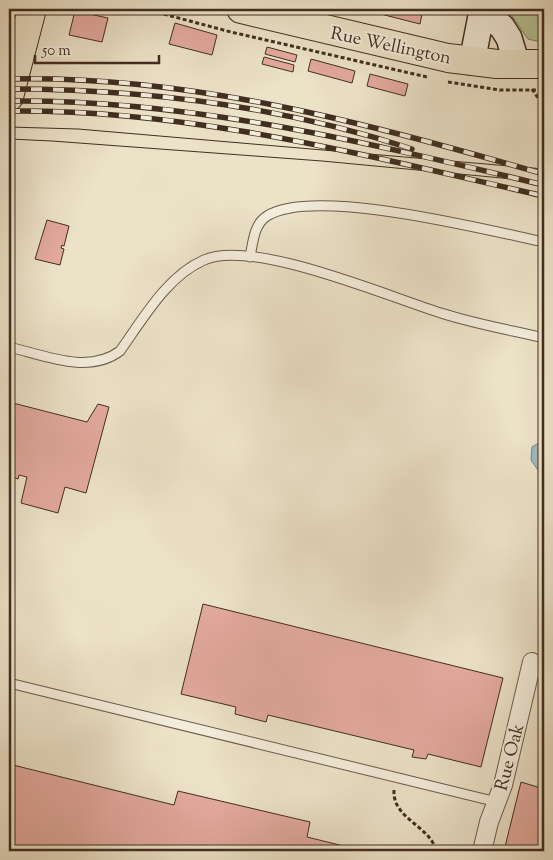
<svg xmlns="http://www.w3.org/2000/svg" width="553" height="860" font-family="'Sorts Mill Goudy',serif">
  <rect width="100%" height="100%" fill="#ece2c8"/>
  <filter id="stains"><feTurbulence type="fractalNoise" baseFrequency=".004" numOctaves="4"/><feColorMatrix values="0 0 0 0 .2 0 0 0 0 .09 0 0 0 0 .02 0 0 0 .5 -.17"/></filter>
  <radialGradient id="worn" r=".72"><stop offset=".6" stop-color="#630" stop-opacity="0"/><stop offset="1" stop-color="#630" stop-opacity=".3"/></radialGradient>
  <polygon fill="#b9c395" stroke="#7d785a" points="507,9 544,9 544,43 528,39"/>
  <polygon fill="#9fbac1" stroke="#798281" points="540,442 544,442 544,474 540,473 531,460 532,447"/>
  <g fill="#e2a99d" stroke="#412e20">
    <polygon points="361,9 423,9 420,24"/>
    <polygon points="75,11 108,18 102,42 69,35"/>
    <polygon points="175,23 217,35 212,55 169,44"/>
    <polygon points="267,47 297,55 295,62 265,54"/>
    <polygon points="264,57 294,65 293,72 262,64"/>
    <polygon points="311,59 355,71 352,83 308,71"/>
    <polygon points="370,74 408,84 405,96 367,86"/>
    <polygon points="47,220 69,226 64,246 62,245 61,248 64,249 60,265 35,259"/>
    <polygon points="9,402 87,422 98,404 109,407 86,493 65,487 58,513 21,503 27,477 19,475 18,479 9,476"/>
    <polygon points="203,604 503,678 481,767 428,754 426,759 412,757 414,750 268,715 266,722 235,714 236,707 181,694"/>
    <polygon points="9,764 174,805 178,791 310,822 307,837 364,851 9,851"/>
    <polygon points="521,782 544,789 544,851 504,851"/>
  </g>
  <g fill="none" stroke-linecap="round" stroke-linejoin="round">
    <defs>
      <g id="service">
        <path d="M250 257C253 242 254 224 267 216 314 186 486 230 544 242"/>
        <path d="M9 347C44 355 88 375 120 351 143 319 167 276 204 260 252 238 389 297 441 313 475 324 510 330 544 338"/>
        <polyline points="9,683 497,802"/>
      </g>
      <polyline id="minor" points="482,851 489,822 503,785 532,662"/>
      <g id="secondary">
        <polyline points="480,9 502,27 509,38 517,65"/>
        <polyline points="472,62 482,11"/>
      </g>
      <g id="primary">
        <polyline points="241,9 448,58 497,64 544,64"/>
        <polyline points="9,97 32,9"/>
      </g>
    </defs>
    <use href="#service" stroke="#6c5b4a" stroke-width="11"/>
    <use href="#minor" stroke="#6c5b4a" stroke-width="20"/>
    <use href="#secondary" stroke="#412e20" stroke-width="28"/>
    <use href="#primary" stroke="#412e20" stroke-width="30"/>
    <g stroke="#412e20" stroke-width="3" stroke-dasharray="4 2.5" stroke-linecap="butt">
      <polyline points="145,9 231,32 427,77"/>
      <polyline points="448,82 500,90 544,90"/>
      <polyline points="532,89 544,107"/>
      <path d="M394 790C392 819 431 826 436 851"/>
    </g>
    <use href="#service" stroke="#f3ecdb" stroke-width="9"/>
    <use href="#minor" stroke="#f3ecdb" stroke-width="18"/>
    <use href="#secondary" stroke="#f3ecdb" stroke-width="25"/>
    <use href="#primary" stroke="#ece2c8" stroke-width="28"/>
    <g stroke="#412e20" stroke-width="1">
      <polyline points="9,127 78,129 544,169"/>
      <polyline points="9,139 52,141 322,161 544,182"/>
    </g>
    <defs>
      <g id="rail">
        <path d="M9 79C193 75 368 124 544 174"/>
        <path d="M9 89C145 89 281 106 412 149"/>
        <path d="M9 101C191 99 368 143 544 185"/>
        <path d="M9 111C193 109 366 156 544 196"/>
      </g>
    </defs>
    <use href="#rail" stroke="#412e20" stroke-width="5.5"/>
    <use href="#rail" stroke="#f3ecdb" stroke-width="4" stroke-dasharray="11" stroke-linecap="butt"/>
  </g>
  <g text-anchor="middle" stroke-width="4" stroke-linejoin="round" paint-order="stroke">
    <g font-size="18" fill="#412e20" stroke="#f3ecdb">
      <text transform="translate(391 45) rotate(12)" y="6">Rue Wellington</text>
      <text transform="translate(509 757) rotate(-75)" y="6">Rue Oak</text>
    </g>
  </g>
  <rect width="553" height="860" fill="none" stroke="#ece2c8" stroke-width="30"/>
  <rect x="10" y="10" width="533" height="840" fill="none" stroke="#412e20" stroke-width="2.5"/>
  <rect x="15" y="15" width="523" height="830" fill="none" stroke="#412e20"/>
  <path d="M35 55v8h124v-8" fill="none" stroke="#412e20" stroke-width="2.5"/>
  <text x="42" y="55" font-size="15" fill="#412e20" stroke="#f3ecdb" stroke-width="4" paint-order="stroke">50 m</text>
  <rect width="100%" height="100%" filter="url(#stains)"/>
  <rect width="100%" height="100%" fill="url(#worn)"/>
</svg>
